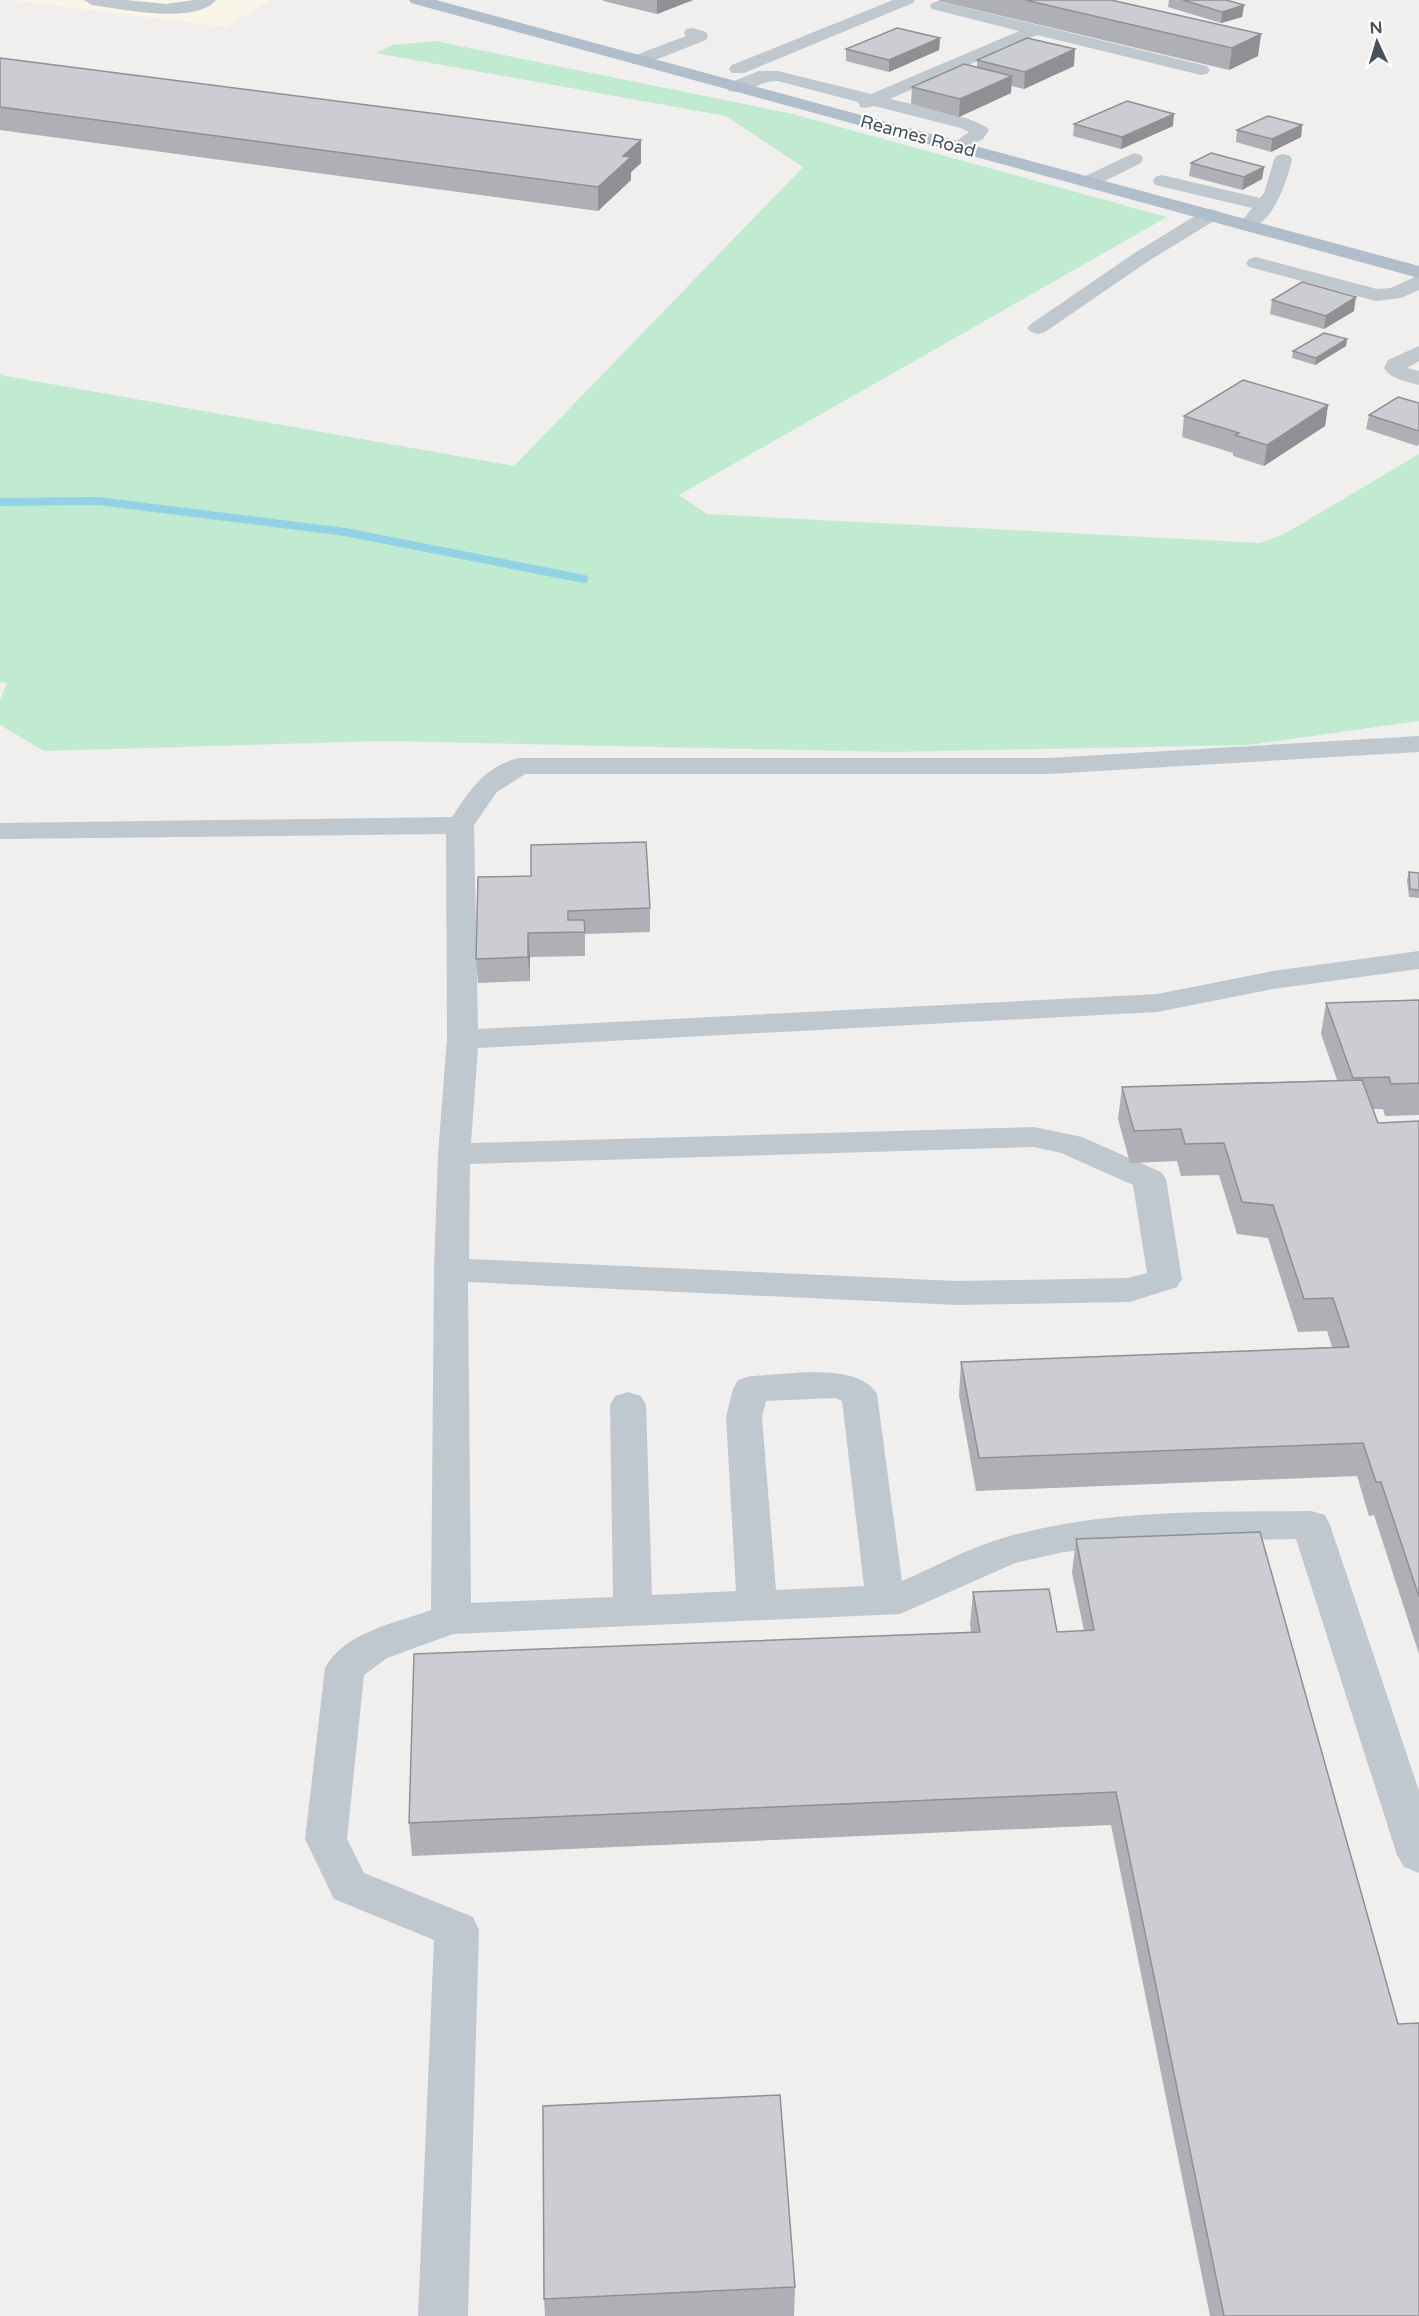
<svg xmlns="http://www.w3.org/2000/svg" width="1419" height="2316" font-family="'Varela Round',sans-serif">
  <rect width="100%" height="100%" fill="#f1eeee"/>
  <polygon fill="#faf5e9" points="9,0 270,0 226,27"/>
  <polygon fill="#c0ebd1" points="435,41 793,114 1167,217 679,495 707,514 1260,543 1286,533 1419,454 1419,721 1248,745 893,752 384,741 44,751 0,725 0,700 7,683 0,682 0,375 514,466 803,167 726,116 375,53 393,45"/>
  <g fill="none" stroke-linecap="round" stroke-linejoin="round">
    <polyline stroke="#91d2e4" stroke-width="8" points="0,502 98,501 345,532 584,579"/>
    <g fill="#c0c8cf" fill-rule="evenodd">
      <path d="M84 0H126L166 4 194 0H216C196 25 120 9 92 5Z"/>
      <polygon points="893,0 915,0 913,3 744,73 732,73 729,69 732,65"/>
      <path d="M938 1 1207 66 1210 70 1207 74 1201 75 1037 35 890 99C909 104 980 117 989 130L983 139 957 153 950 151 948 147 969 132 961 128 874 106 866 108 860 107 858 102 778 81C761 80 745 95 729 91L726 87 729 83 759 71H778L871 94 1019 31 932 9 930 6 932 3Z"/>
      <polygon points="692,28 706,32 708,36 706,40 645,64 633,64 630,60 633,56 686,36 684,33 686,29"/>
      <polygon points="1134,153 1141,155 1143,159 1141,163 1095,186 1081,186 1079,182 1081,178"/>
      <path d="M1283 154 1290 156 1292 160C1287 180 1271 233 1244 226L1241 222 1252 208 1155 185 1153 181 1155 177 1162 175 1260 198 1264 193 1274 160 1276 156Z"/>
      <polygon points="1210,209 1217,211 1220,215 1217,219 1147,262 1045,332 1038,334 1031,332 1027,328 1031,324 1133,254 1203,211"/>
      <polygon points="1256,257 1377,289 1391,288 1419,275 1419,290 1401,298 1376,301 1249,267 1246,263 1249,259"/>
      <path d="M1419 346V361L1407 368 1419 371V385C1406 381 1392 380 1384 368L1388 360Z"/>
      <path d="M1419 736V752L1048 774H525L497 792 474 825 478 1029 1157 994 1273 971 1419 951V969L1273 989 1157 1012 478 1048 471 1143 1034 1127 1082 1137 1161 1172 1166 1179 1182 1279 1177 1287 1130 1302 957 1305 468 1282 471 1603 613 1597 610 1405 615 1396 628 1392 641 1396 646 1405 652 1595 736 1591 726 1417 733 1389 738 1380 751 1376C785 1375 858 1361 877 1394L902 1581C935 1567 968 1548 1003 1538 1102 1509 1209 1512 1311 1511L1325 1515 1330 1525 1419 1791V1873L1404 1867 1397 1855 1296 1539 1171 1541 1064 1552 1015 1563 900 1614 453 1634 387 1658 364 1675 347 1839 364 1873 473 1917 479 1930 468 2316H418L434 1940 334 1899 305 1839 325 1668C344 1632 396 1623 431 1610L434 1270 438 1154 447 1039 446 834 0 839V823L452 817C470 790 485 766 519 758H1048ZM1034 1147 1061 1153 1133 1185 1147 1273 1128 1278 957 1281 469 1259 470 1164ZM835 1398 842 1401 864 1586 776 1590 762 1417 766 1401Z"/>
    </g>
    <polygon fill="#b0bdcb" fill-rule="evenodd" points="409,0 436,0 1419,266 1419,278 411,3"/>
  </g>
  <g fill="#afb0b5">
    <polygon points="603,0 693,0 657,14 603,1"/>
    <polygon points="939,0 1111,0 1261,34 1258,56 1229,70 939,1"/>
    <polygon points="1169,0 1226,0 1244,5 1242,17 1221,23 1168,7"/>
    <polygon points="940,38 939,50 889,72 846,61 846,49"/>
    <polygon points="0,58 641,140 641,163 631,172 631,180 598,211 0,130"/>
    <polygon points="977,60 1074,66 1024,89 1011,86 1011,93 959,117 911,104 912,87 977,67"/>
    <polygon points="1074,124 1173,126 1121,149 1073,136"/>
    <polygon points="1302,125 1301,137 1271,152 1236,142 1237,130"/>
    <polygon points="1191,163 1264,167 1262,179 1242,190 1189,176"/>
    <polygon points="1272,300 1354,311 1324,329 1270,314"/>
    <polygon points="1347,339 1346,346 1315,365 1292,358 1293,351"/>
    <polygon points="1419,403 1419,444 1417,446 1366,429 1369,415"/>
    <polygon points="1328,405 1325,426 1264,466 1233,456 1233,453 1182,437 1184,416"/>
    <polygon points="1409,872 1419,873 1419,898 1409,897 1407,880"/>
    <polygon points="478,877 650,908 650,932 585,934 585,956 530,957 530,981 478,983 476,959"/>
    <polygon points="1419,1000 1419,1115 1385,1116 1383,1109 1373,1109 1378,1123 1419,1121 1419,1654 1374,1515 1369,1516 1357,1476 976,1491 959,1395 961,1362 1332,1347 1327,1331 1298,1332 1268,1238 1237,1234 1219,1175 1181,1176 1177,1161 1130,1163 1118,1119 1122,1087 1337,1080 1321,1034 1326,1003"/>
    <polygon points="1076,1539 1398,2024 1419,2316 1210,2316 1111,1825 412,1856 409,1823 971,1632 970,1625 973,1592 1057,1632 1084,1631 1072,1573"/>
    <polygon points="795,2287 794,2316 545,2316 544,2299"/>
  </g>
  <g fill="#8f9093">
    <polygon points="657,0 693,0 657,14"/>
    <polygon points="1244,5 1242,17 1221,23 1222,12"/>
    <polygon points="1261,34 1258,56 1229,70 1232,48"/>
    <polygon points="940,38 939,50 889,72 889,60"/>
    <polygon points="1075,49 1074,66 1024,89 1025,72"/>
    <polygon points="1012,76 1011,93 959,117 960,99"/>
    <polygon points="1174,114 1173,126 1121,149 1122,137"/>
    <polygon points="1302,125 1301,137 1271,152 1272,139"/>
    <polygon points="641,140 641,163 631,172 631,180 598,211 598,187 623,156"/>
    <polygon points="1264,167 1262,179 1242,190 1244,177"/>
    <polygon points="1356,297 1354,311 1324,329 1326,316"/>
    <polygon points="1347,339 1346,346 1315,365 1316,358"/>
    <polygon points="1328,405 1325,426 1264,466 1267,445"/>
    <polygon points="528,933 530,957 530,981 528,957"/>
  </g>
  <g fill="#cccdd2" stroke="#8f9093" stroke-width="1.5">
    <polygon points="1025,0 1111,0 1261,34 1232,48"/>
    <polygon points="1183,0 1226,0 1244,5 1222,12"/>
    <polygon points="897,28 940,38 889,60 846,49"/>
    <polygon points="1027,38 1075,49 1025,72 977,60"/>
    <polygon points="0,58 641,140 623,156 631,157 598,187 0,107"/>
    <polygon points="964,64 1012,76 960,99 912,87"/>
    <polygon points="1127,101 1174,114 1122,137 1074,124"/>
    <polygon points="1268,116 1302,125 1272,139 1237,130"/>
    <polygon points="1211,153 1264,167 1244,177 1191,163"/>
    <polygon points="1302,282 1356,297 1326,316 1272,300"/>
    <polygon points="1324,333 1347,339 1316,358 1293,351"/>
    <polygon points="1243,380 1328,405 1267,445 1235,435 1239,433 1184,416"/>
    <polygon points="1398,397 1419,403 1419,431 1369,415"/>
    <polygon points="646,842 650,908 568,911 568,920 584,920 585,932 528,933 528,957 476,959 478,877 531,876 531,845"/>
    <polygon points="1409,872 1419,873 1419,890 1410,889"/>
    <polygon points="1419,1000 1419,1083 1391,1084 1389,1077 1353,1078 1326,1003"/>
    <polygon points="1362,1080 1378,1123 1419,1121 1419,1597 1381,1482 1376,1482 1363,1443 979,1458 961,1362 1349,1347 1333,1298 1304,1299 1273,1205 1242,1202 1224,1143 1185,1144 1181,1129 1134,1131 1122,1087"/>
    <polygon points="1260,1532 1398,2024 1419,2023 1419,2316 1224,2316 1116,1792 409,1823 414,1654 980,1632 973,1592 1049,1589 1057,1632 1094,1630 1076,1539"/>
    <polygon points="780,2095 795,2287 544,2299 543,2106"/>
  </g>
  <g text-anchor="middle" stroke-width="4.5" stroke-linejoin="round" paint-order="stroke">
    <g font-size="18" fill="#48515a" stroke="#fff">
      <text transform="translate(918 136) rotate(15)" y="6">Reames Road</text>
    </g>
  </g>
  <g transform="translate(1377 42) rotate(356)" stroke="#ffffff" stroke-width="4.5" paint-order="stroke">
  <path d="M0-4.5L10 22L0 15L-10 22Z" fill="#48515a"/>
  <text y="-9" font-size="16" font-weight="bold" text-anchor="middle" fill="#48515a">N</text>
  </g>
</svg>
